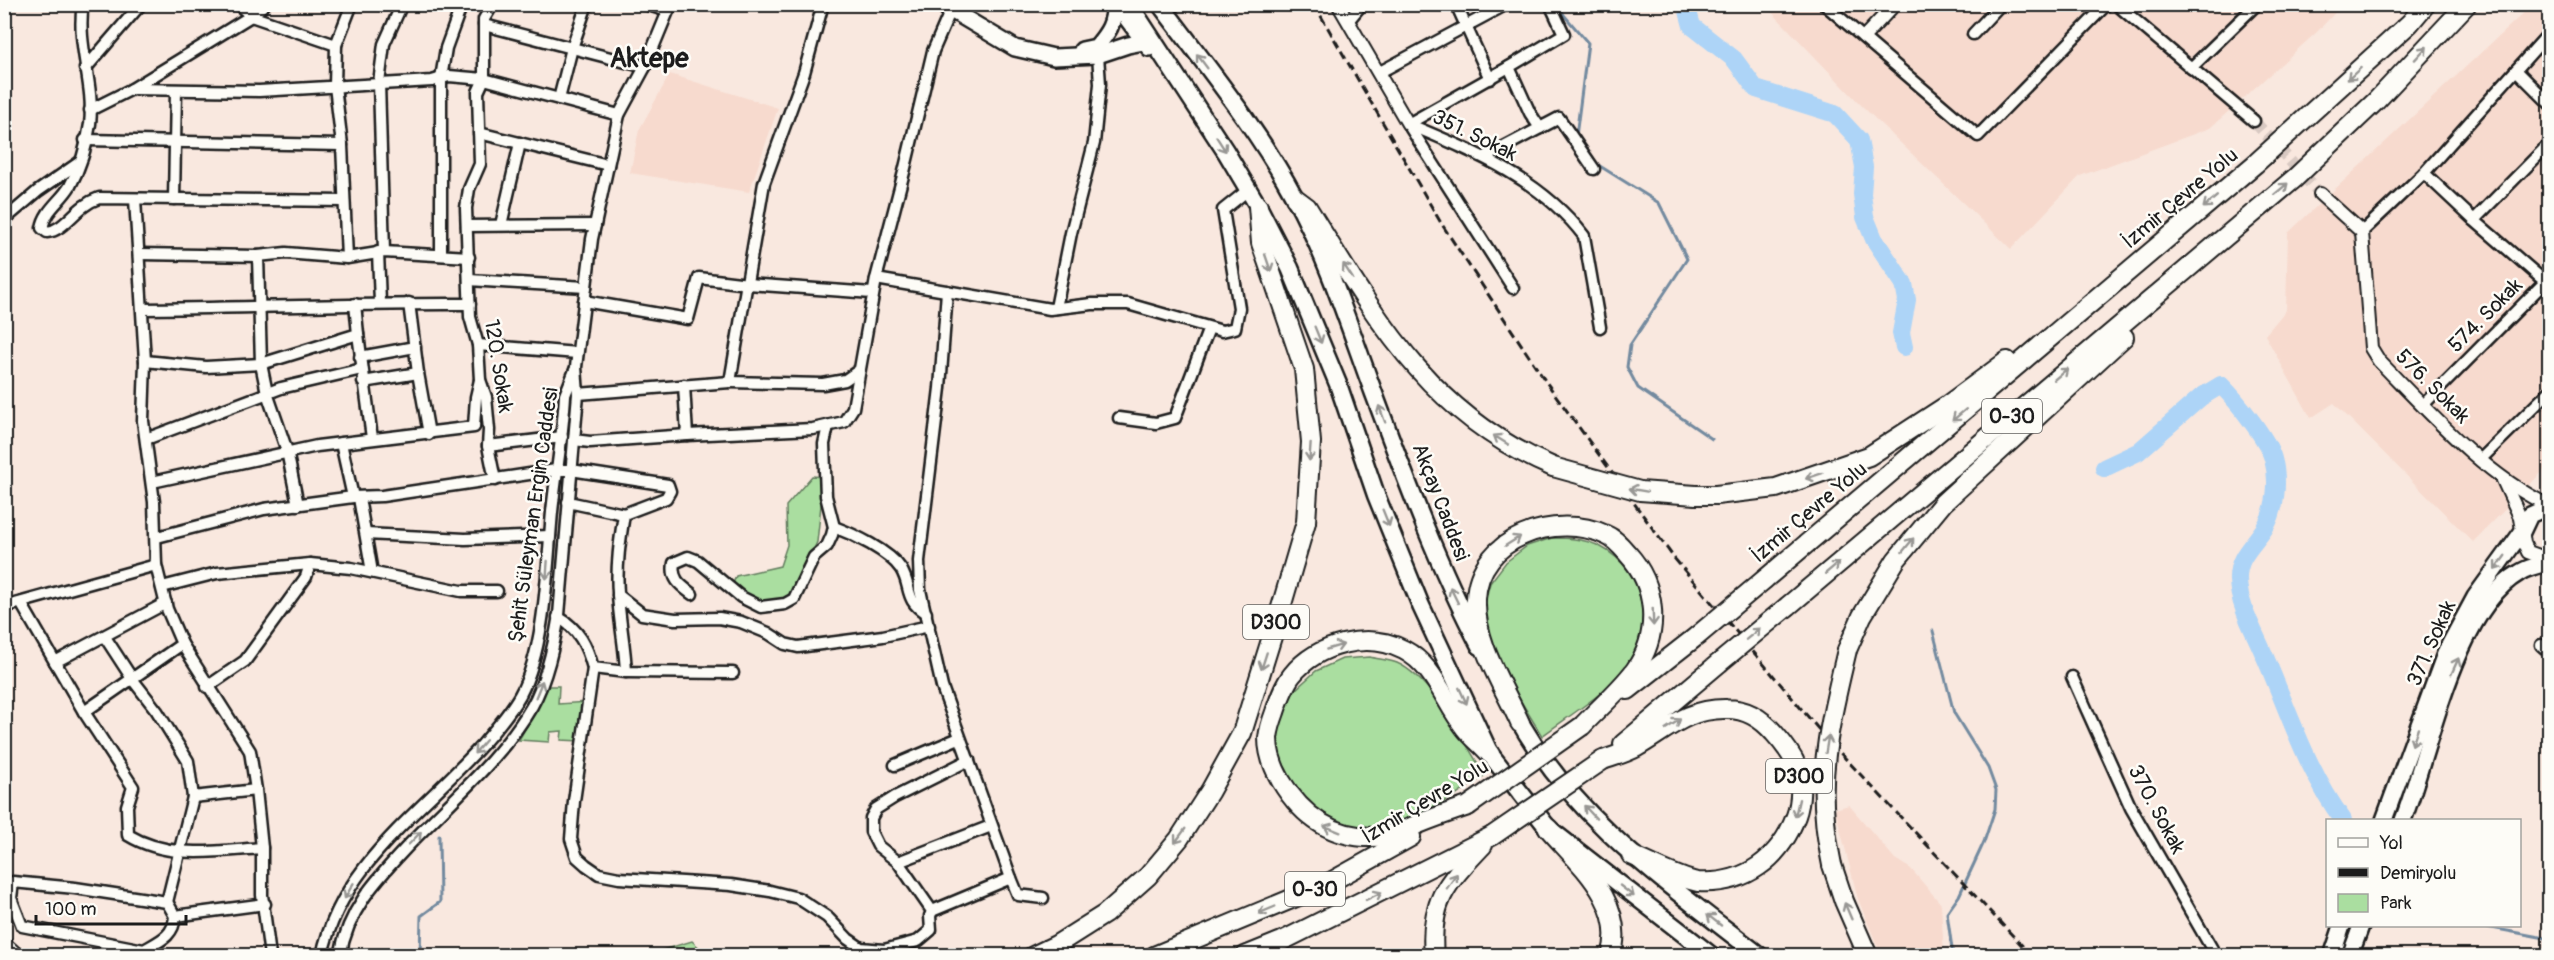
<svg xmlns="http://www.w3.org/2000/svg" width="2554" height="960" font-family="Pangolin,sans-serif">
  <rect width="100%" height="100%" fill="#f9e8df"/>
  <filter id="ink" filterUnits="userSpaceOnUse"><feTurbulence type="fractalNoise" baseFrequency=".0167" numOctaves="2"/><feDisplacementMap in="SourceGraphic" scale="12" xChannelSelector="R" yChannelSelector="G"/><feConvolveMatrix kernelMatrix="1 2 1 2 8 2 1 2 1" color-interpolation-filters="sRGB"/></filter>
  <g filter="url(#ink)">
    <g fill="#f7dace">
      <polygon points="1765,5 2342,5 2317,32 2210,128 2080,176 2011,249 1862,106"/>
      <polygon points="2532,5 2549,5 2549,465 2473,542 2334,403 2311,418 2265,335 2286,310 2288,233"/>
      <polygon points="670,74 778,108 749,192 630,173 639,130"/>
      <polygon points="1849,805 1895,859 1911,869 1941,904 1944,955 1881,955 1858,899 1835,809"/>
    </g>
    <g fill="#aadea0" stroke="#637d5e" stroke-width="1.5">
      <polygon points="812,476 824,477 817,542 792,598 761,604 732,586 736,576 780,566 787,545 786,506"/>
      <path d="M1552 538C1569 538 1586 539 1601 547 1645 570 1654 628 1627 666 1610 691 1567 717 1542 736L1496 660 1483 609 1490 583 1506 562 1527 546Z"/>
      <path d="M1370 657C1378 659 1389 660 1397 663 1432 678 1464 743 1485 775L1455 796 1398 824 1370 827 1342 825 1316 814 1282 770 1277 742 1282 715 1295 690 1316 671 1342 659Z"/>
      <polygon points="549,686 559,686 558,704 588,702 581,741 561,740 562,731 550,732 549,742 519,740"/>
      <polygon points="692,941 707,955 662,955 662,950"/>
    </g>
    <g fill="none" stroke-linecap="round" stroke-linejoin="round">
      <g stroke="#738a9f" stroke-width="3">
        <polyline points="1559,4 1564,15 1588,43 1576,136"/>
        <polyline points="1595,163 1659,203 1687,259 1630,345 1627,367 1638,388 1712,439"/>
        <polyline points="1933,631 1954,713 1988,768 1996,790 1995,809 1984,842 1959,896 1947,913 1953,956"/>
        <polyline points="2481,926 2550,939"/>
        <polyline points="420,956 421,916 440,902 439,836"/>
      </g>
      <g stroke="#add4f7" stroke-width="18">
        <polyline points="1686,4 1692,26 1734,59 1756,89 1835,114 1859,140 1864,167 1862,194 1865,217 1874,239 1904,284 1907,300 1901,333 1904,347"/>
        <path d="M2104 468 2138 452 2201 397 2221 385C2236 400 2268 439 2273 459 2279 480 2276 511 2264 529 2253 546 2237 557 2238 580 2239 607 2255 632 2265 657 2289 712 2307 771 2343 820"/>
      </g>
      <polyline stroke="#d8c9c2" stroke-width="12" stroke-dasharray="12 6" stroke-linecap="butt" points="2254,121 2320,194"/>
      <defs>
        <g id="minor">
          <path d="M83 4C76 45 95 84 90 124 87 145 80 168 70 186 61 201 45 210 42 228L47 232C66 230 75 206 99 198L344 201"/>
          <polyline points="238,4 251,16 336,45"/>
          <polyline points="493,4 484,19 484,79 478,92 480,164 469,189 466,208 470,317 478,345 480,380 486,397 489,430 488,446 495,480"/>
          <polyline points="645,4 668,11"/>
          <polyline points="1456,4 1490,79"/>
          <polyline points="1824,4 1978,136 2107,4"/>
          <polyline points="2116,4 2254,121"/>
          <polyline points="1348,21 1362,4"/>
          <polyline points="484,25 645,67"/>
          <polyline points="1973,34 2001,4"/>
          <polyline points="2191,68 2257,4"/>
          <polyline points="85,69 141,4"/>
          <polyline points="2516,70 2550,104"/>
          <polyline points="1378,73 1507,4"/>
          <polyline points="132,89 259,91 432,81 449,76 484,79 619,115"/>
          <polyline points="559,99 572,48 587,4"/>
          <polyline points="90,110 132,89 251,16 265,4"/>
          <path d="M1408 124C1472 151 1540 178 1584 236L1600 327"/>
          <polyline points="1408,124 1513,288"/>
          <polyline points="1408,124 1509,67"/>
          <polyline points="1540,128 1559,118 1594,169"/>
          <polyline points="479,133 608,165"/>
          <polyline points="85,140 342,145"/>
          <polyline points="1485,157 1540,128 1530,113 1509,67 1564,34 1550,4"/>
          <polyline points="2424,173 2474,220 2549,285"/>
          <polyline points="135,199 145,361 143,421 154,502 156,565 167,609 182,644 250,751 256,790 262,848 262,895 270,956"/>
          <polyline points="174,199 176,91"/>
          <polyline points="4,220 38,191 80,162"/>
          <polyline points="2474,220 2550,143"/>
          <polyline points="501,225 520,143"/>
          <polyline points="467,226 595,225"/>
          <polyline points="2362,232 2424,173 2550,32"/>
          <polyline points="378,252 380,303"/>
          <polyline points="384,252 379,83 384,44 402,4"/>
          <polyline points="140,254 258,256 286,253 347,258 384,252 469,257"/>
          <polyline points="441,254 441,78 446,48 462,4"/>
          <polyline points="258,256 261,364 267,393 287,451 298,505"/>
          <polyline points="347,258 342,145 335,86 336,45 352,4"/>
          <polyline points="876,279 1050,309 1092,304 1128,304 1222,331 1235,328 1239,308 1223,210 1248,190"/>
          <polyline points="469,280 586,287"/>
          <polyline points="947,291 940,388 919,561 920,590 942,687 1011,878 1018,895 1043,898"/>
          <polyline points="584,301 688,319 699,278 748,284 872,293"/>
          <polyline points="409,303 418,373 429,434"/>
          <polyline points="1056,308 1071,233 1094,143 1100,84 1098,55"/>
          <path d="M143 309C252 308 361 303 470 304"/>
          <polyline points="358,334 372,438"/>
          <polyline points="478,345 577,353"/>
          <polyline points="360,357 415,347"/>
          <polyline points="145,361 206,367 261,364 358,334 355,304"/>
          <polyline points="363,382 418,373"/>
          <polyline points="730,382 823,384 845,380 858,371"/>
          <polyline points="684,385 687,435"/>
          <polyline points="578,394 730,382 764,183 804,73 823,4"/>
          <polyline points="2423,405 2550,277"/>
          <polyline points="1119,418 1156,423 1175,418 1209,328"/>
          <polyline points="146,439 281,388 362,369"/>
          <polyline points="574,440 590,442 687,435 813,429 844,422 853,408 876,279 904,172 933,51 953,5"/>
          <polyline points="341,443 353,497"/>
          <polyline points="488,446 562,437"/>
          <polyline points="2481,459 2550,391"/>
          <polyline points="152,482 317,446 474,427 476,397 480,380"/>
          <polyline points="359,498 372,572"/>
          <polyline points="568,502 624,514"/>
          <path d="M834 527C853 534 889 551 901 569 912 587 904 600 926 613"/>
          <polyline points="366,534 465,539 550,536"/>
          <path d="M157 537 264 509 353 497 382 496 556 470H571L668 485 670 491 666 498 624 514C620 540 616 566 618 593 619 620 625 645 626 672"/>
          <polyline points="162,587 217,573 310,564 351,568 461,591 497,591"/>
          <path d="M692 594C680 585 671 579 674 563L688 557 698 561 741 597 761 607 785 604 794 599 814 557 827 546 832 535 834 527 826 496 824 444 828 426"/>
          <polyline points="618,595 642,614 675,619 719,618 741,622 768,633 785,644 798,647 883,636 929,626"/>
          <path d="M21 603 84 712 133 787 127 806 128 835C169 860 216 851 262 848"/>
          <polyline points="4,607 156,565"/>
          <path d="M558 617C579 629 587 646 593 668L574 801 571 839 577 857 586 865 599 874 619 878 731 885 770 891 798 898 827 917 848 939 861 948 884 950 918 941 931 930 930 916 932 911 898 862 878 846 871 832V818L876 809 895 797 969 760"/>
          <path d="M105 637 133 680 157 711 188 761 193 797 167 902 75 888 13 882 11 898 22 926 144 950C160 941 174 936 175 916"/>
          <polyline points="2541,645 2550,653"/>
          <polyline points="55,662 166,603"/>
          <polyline points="593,668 626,672 733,673"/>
          <polyline points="2072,677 2131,808 2216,956"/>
          <polyline points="207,687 245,661 306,577 310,564"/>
          <polyline points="84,712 182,644"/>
          <polyline points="895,765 959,738"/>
          <polyline points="193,797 256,790"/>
          <polyline points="898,862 991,826"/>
          <polyline points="167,902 175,916 265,904"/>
          <polyline points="932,911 1011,878"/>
          <path d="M322 956C340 865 424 810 482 745 495 730 510 713 520 695 546 647 547 566 552 512 556 473 563 434 565 395L575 370"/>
          <path d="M340 956C348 910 375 881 405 849 448 803 500 761 532 706 547 679 554 645 559 615L578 394 576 367 592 239 619 115 645 67 671 4"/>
        </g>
        <g id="tertiary">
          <polyline points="1338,4 1408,124"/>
          <polyline points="1864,37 1895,4"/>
          <path d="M2320 194 2362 232 2371 348 2379 361C2427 410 2487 478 2550 506"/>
          <polyline points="2503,480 2520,517 2524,543 2528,552 2550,560"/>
        </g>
        <g id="secondary">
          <polyline points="941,4 1015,48 1054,57 1098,55 1128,45 1144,42"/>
          <polyline points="1116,4 1149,48"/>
          <path d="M1082 50 1096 47C1108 33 1115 23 1114 4"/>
          <polyline points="2384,820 2446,651 2475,597 2522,532 2530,515 2550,506"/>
          <path d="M2403 820C2429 754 2455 610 2519 573 2528 567 2539 565 2550 563"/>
          <polyline points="2332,956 2342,926"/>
          <polyline points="2350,956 2361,926"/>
        </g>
        <g id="trunk">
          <polyline points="1129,4 1226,152 1258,206 1290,268 1338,384 1376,495 1421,606 1490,754 1548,828 1712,956"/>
          <path d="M1160 4C1207 67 1258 129 1295 198 1328 259 1349 326 1373 391 1405 477 1437 564 1480 646"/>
          <path d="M1514 711C1569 816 1669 885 1760 956"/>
        </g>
        <g id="motorway">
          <path d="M1295 198 1307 207C1375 316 1429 415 1553 467"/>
          <polyline points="1696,495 1716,495 1776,488 1869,456 1946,406 2007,361"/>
          <polyline points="1765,579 2255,164 2410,23 2426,4"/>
          <polyline points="1788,606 2295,178 2376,101 2467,4"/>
          <polyline points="1847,650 1862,616 1896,560 1943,503 2124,337"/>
          <polyline points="1628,690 1697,636"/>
          <path d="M1520 723C1503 685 1474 642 1476 599 1478 537 1556 512 1606 535 1614 538 1621 546 1627 553 1657 585 1661 633 1635 670 1620 690 1599 708 1582 726"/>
          <polyline points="1623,744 1719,663"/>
          <path d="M1603 760C1614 756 1626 753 1637 747 1668 729 1688 708 1727 709 1747 709 1762 719 1774 733 1783 743 1792 754 1797 767 1802 782 1801 802 1796 816 1780 859 1745 885 1698 882 1682 880 1647 862 1631 855"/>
          <path d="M1468 806C1450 812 1433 818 1416 825 1407 829 1396 835 1387 836 1339 842 1305 821 1281 781 1274 769 1268 753 1268 738 1269 729 1272 720 1275 712 1279 700 1284 685 1292 675 1317 644 1368 631 1404 650 1435 666 1444 702 1465 728 1472 737 1482 745 1490 754"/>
          <path d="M1548 828C1578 863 1628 904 1611 956"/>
          <polyline points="1832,865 1844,901 1868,956"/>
          <polyline points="4,947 14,956"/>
          <polyline points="1033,956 1056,945 1105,914 1148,876 1179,839 1210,791 1242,733 1280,611 1306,522 1311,442 1304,369 1261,243 1258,206"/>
          <polyline points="1154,956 1325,885 1411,837"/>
          <polyline points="1245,956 1282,941 1492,836"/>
          <path d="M1434 956C1429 900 1447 883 1483 845"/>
        </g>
      </defs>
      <use href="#minor" stroke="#1c1c1c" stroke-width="15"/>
      <use href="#tertiary" stroke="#1c1c1c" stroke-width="16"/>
      <use href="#secondary" stroke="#1c1c1c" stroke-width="20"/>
      <use href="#trunk" stroke="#1c1c1c" stroke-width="21"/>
      <use href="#motorway" stroke="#1c1c1c" stroke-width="22"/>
      <use href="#minor" stroke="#fdfcf7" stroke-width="10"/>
      <use href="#tertiary" stroke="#fdfcf7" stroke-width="12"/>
      <use href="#secondary" stroke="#fdfcf7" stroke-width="15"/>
      <use href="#trunk" stroke="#fdfcf7" stroke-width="16"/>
      <use href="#motorway" stroke="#fdfcf7" stroke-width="18"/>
      <polyline stroke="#1c1c1c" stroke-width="3" stroke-dasharray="9 4.5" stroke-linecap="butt" points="1314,4 1441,223 1546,382 1674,558 1826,738 2032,956"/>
      <defs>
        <g id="motorway-bridge">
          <polyline points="1553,467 1640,491 1696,495"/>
          <polyline points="1697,636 1765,579"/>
          <polyline points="1719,663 1788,606"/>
          <polyline points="1468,806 1582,726"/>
          <polyline points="1492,836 1603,760"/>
          <path d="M1832 865C1829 850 1826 835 1825 819 1819 762 1834 705 1847 650"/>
        </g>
      </defs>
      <use href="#motorway-bridge" stroke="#1c1c1c" stroke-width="22" stroke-linecap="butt"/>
      <use href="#motorway-bridge" stroke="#fdfcf7" stroke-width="18"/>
    </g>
    <defs><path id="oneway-shaft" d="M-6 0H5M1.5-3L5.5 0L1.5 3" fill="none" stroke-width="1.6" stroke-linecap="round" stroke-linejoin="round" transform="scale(1.5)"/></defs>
    <g stroke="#989794">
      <use href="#oneway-shaft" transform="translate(2421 53) rotate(-47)"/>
      <use href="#oneway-shaft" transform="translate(1202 61) rotate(-127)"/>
      <use href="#oneway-shaft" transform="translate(2354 74) rotate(138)"/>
      <use href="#oneway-shaft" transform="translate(1221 144) rotate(57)"/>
      <use href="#oneway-shaft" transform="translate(2281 189) rotate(-40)"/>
      <use href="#oneway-shaft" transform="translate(2210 202) rotate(140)"/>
      <use href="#oneway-shaft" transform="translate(1268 263) rotate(71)"/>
      <use href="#oneway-shaft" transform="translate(1348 271) rotate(-123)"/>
      <use href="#oneway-shaft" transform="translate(1318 335) rotate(68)"/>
      <use href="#oneway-shaft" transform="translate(2061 374) rotate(-40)"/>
      <use href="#oneway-shaft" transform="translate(1382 414) rotate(-111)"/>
      <use href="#oneway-shaft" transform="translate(1959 415) rotate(140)"/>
      <use href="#oneway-shaft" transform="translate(1501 440) rotate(-148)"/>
      <use href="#oneway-shaft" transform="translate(1310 452) rotate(94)"/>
      <use href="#oneway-shaft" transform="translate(1814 476) rotate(161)"/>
      <use href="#oneway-shaft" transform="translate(1638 490) rotate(-170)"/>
      <use href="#oneway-shaft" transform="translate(1386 518) rotate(68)"/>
      <use href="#oneway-shaft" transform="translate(1513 541) rotate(-32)"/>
      <use href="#oneway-shaft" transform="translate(1908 545) rotate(-51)"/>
      <use href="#oneway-shaft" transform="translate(2500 563) rotate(126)"/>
      <use href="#oneway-shaft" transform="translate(1832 568) rotate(-40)"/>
      <use href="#oneway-shaft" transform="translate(547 570) rotate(94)"/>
      <use href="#oneway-shaft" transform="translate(1454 595) rotate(-116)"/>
      <use href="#oneway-shaft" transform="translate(1653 617) rotate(88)"/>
      <use href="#oneway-shaft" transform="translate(1753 634) rotate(-39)"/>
      <use href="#oneway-shaft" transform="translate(1335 647) rotate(-16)"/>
      <use href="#oneway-shaft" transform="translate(1264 661) rotate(108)"/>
      <use href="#oneway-shaft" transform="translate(2455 666) rotate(-66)"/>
      <use href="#oneway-shaft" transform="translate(539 689) rotate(-68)"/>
      <use href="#oneway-shaft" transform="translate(1463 696) rotate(65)"/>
      <use href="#oneway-shaft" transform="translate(1673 724) rotate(-33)"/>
      <use href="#oneway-shaft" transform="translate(2415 737) rotate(109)"/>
      <use href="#oneway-shaft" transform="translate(1827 744) rotate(-81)"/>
      <use href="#oneway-shaft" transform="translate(480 747) rotate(131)"/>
      <use href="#oneway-shaft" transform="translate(1797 808) rotate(103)"/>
      <use href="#oneway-shaft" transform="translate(1590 812) rotate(-133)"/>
      <use href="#oneway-shaft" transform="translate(1332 829) rotate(-158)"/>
      <use href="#oneway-shaft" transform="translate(1180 836) rotate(126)"/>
      <use href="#oneway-shaft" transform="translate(415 838) rotate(-46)"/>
      <use href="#oneway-shaft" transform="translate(1452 881) rotate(-55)"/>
      <use href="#oneway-shaft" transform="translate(349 891) rotate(120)"/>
      <use href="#oneway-shaft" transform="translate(1627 891) rotate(38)"/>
      <use href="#oneway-shaft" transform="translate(1374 896) rotate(-26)"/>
      <use href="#oneway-shaft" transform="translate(1267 910) rotate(157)"/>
      <use href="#oneway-shaft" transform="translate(1848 911) rotate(-113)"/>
      <use href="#oneway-shaft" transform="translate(1714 920) rotate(-142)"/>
    </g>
  </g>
  <g text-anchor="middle" stroke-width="5" stroke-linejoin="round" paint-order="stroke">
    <g fill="#fdfcf7" stroke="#605f5e" stroke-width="1.5">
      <rect x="1982" y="399" width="60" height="34" rx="4.5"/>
      <rect x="1243" y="605" width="66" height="34" rx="4.5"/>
      <rect x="1766" y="759" width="66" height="34" rx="4.5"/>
      <rect x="1285" y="872" width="60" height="34" rx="4.5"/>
    </g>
    <g font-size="20" font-weight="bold" fill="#1c1c1c">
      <text x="2012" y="423">O-30</text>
      <text x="1276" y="629">D300</text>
      <text x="1799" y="783">D300</text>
      <text x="1315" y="896">O-30</text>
    </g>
    <g font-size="21" fill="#1c1c1c" stroke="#fdfcf7">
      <text transform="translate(1475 135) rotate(26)" y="7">351. Sokak</text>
      <text transform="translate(2180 198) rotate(-40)" y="7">İzmir Çevre Yolu</text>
      <text transform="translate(2485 315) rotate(-45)" y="7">574. Sokak</text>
      <text transform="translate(499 366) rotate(81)" y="7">120. Sokak</text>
      <text transform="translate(2433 386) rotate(45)" y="7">576. Sokak</text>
      <text transform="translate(1441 502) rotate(69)" y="7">Akçay Caddesi</text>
      <text transform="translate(1809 512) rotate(-40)" y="7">İzmir Çevre Yolu</text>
      <text transform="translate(533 515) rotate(-82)" y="7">Şehit Süleyman Ergin Caddesi</text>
      <text transform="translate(2431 643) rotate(-66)" y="7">371. Sokak</text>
      <text transform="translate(1425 801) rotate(-31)" y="7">İzmir Çevre Yolu</text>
      <text transform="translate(2157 809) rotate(62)" y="7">370. Sokak</text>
    </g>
    <g font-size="27" font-weight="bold" fill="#1c1c1c" stroke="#fdfcf7">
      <text x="649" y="67">Aktepe</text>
    </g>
  </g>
  <rect width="2554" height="960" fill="none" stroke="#fdfcf7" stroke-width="24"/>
  <rect x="12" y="12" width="2530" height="936" fill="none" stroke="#1c1c1c" stroke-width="2" filter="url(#ink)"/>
  <rect x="2326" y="819" width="195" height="108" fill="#fdfcf7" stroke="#a3a29f" stroke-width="1.5"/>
  <rect x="2338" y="838" width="30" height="9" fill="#fdfcf7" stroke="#a3a29f" stroke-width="1.5"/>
  <text x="2380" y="849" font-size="18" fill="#1c1c1c">Yol</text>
  <rect x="2338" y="868" width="30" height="9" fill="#1c1c1c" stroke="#a3a29f" stroke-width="1.5"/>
  <text x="2380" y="879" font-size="18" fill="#1c1c1c">Demiryolu</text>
  <rect x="2338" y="894" width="30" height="18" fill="#aadea0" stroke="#a3a29f" stroke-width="1.5"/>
  <text x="2380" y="909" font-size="18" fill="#1c1c1c">Park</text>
  <path d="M36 915v9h150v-9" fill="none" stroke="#1c1c1c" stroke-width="3"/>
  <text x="45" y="915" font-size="18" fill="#1c1c1c" stroke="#fdfcf7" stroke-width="4.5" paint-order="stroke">100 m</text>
</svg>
